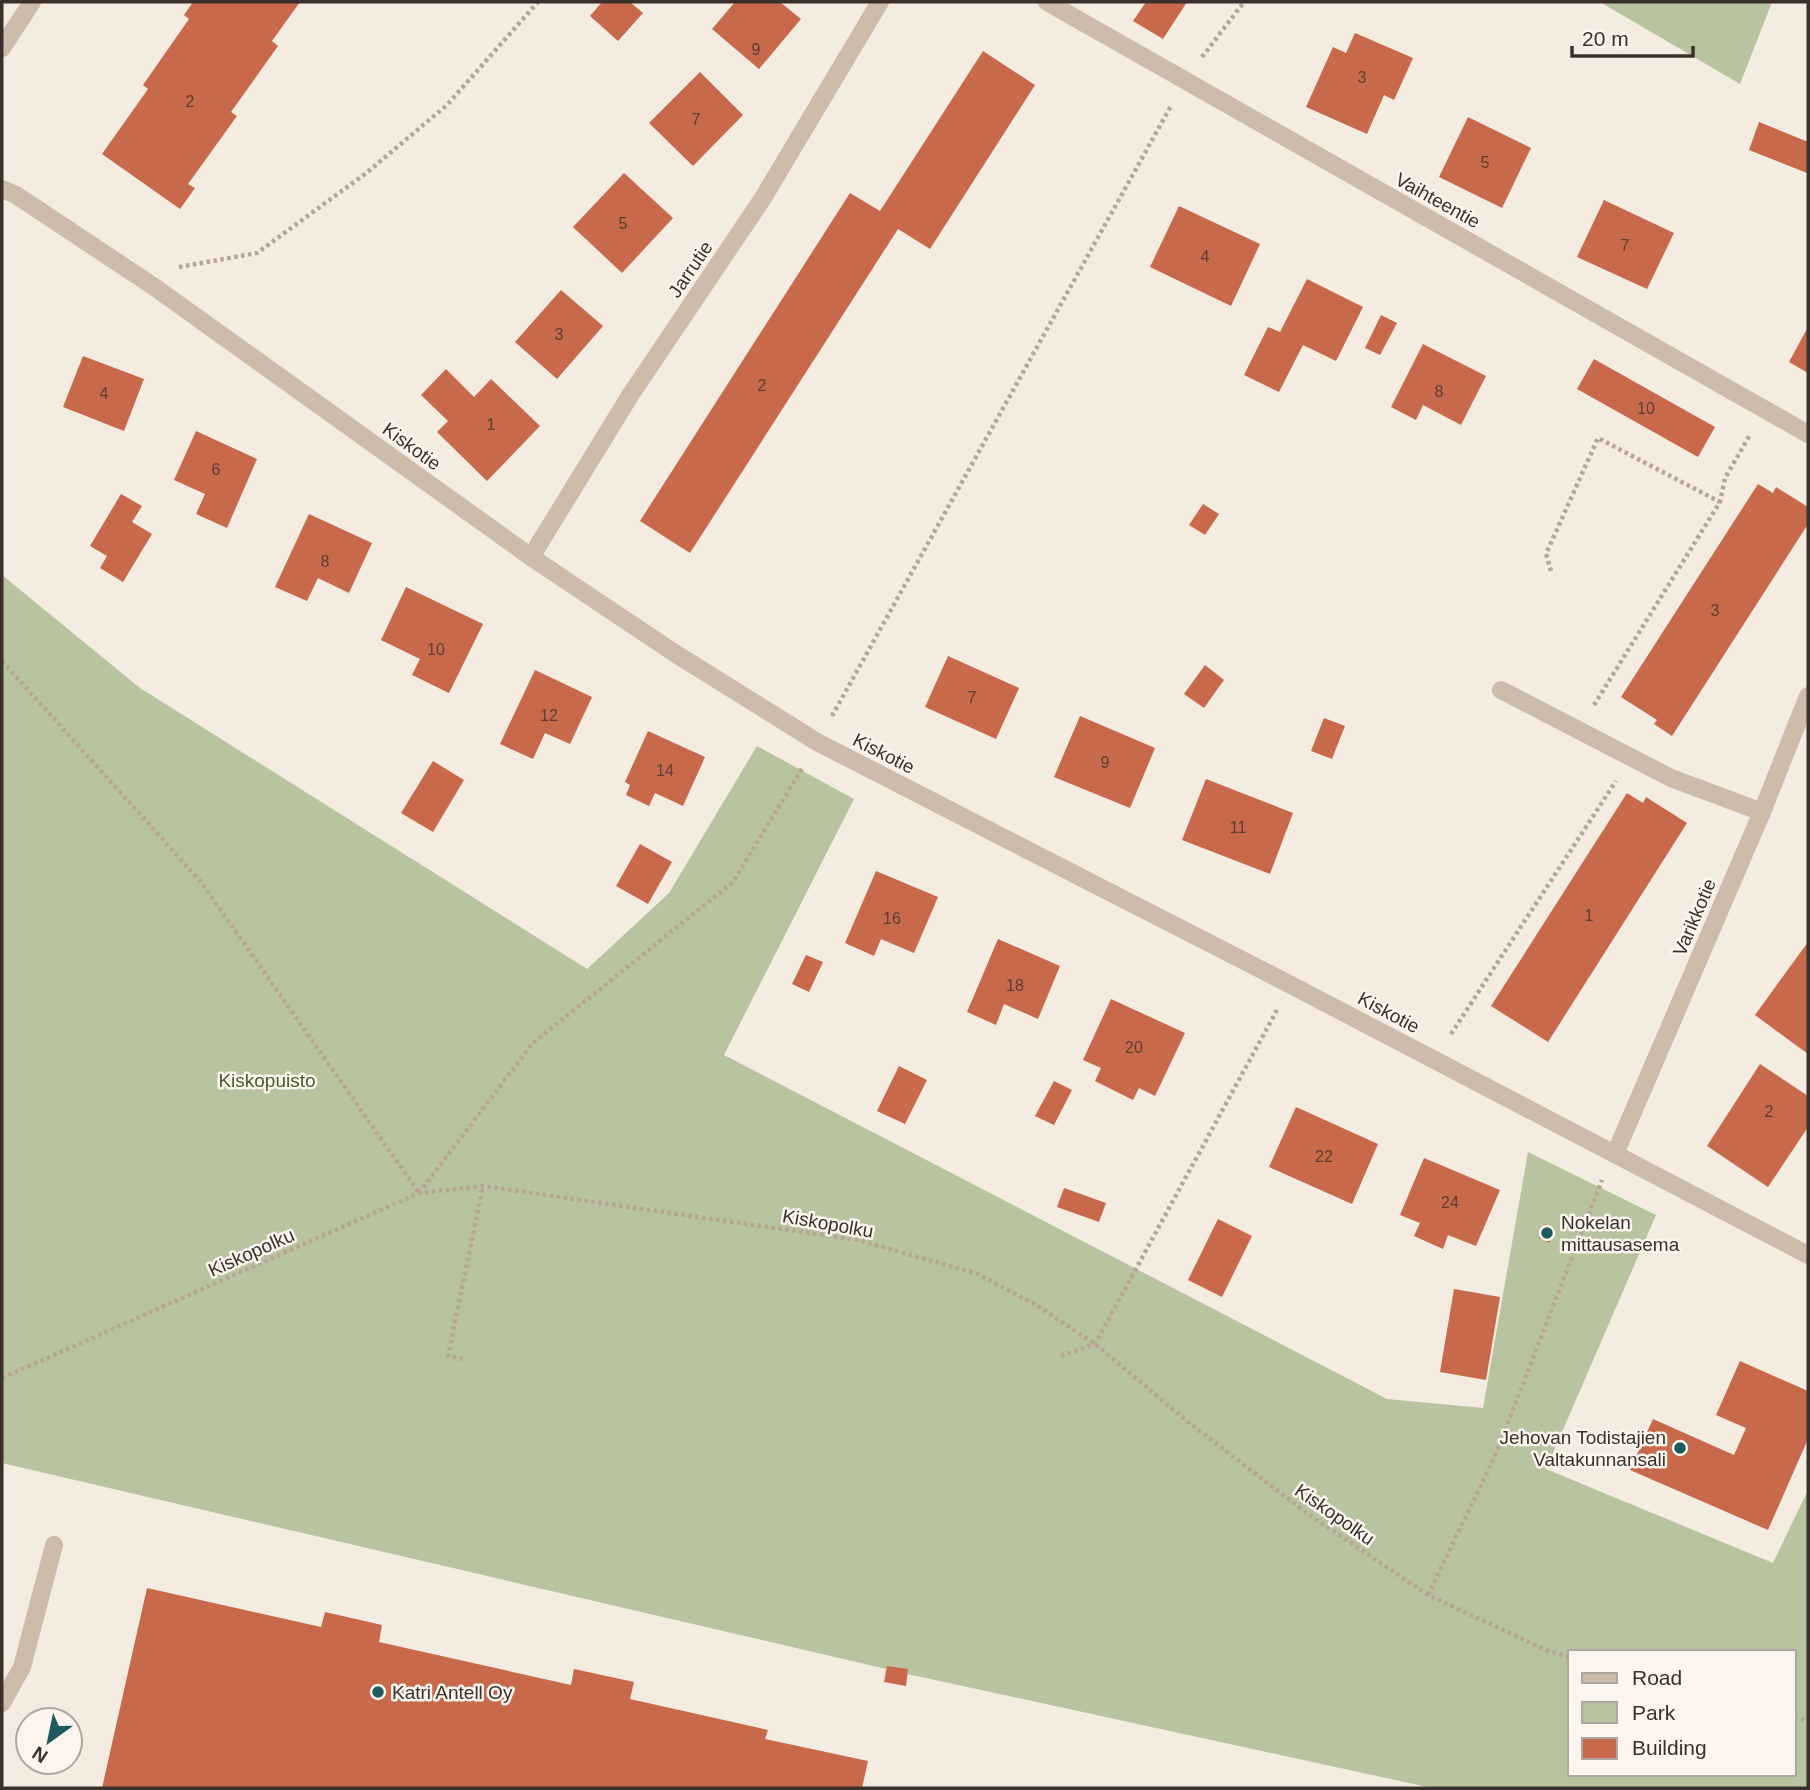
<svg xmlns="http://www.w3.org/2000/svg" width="1810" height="1790" font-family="Helvetica,sans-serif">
  <rect width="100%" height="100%" fill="#f4ebe1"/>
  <g fill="#b8c4a0" fill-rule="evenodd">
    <polygon points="1600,2 1772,2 1740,84"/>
    <path d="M2 575 140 688 587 969 669 893 757 746 854 799 724 1055 1387 1399 1483 1408 1528 1152 1656 1215 1546 1469 1773 1563 1808 1490V1788H1432L912 1675 2 1463ZM1570 1652H1794V1774H1570Z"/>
  </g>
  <g fill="#c8694b">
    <polygon points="193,2 300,2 272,41 278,46 231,112 237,116 188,184 195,188 180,209 102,154 148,89 143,85 189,19 184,15"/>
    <polygon points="602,2 630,2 643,13 618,41 590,16"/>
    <polygon points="735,2 780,2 801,19 759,69 712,29"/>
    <polygon points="1146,2 1187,2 1163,39 1133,21"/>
    <polygon points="1355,33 1413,58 1394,100 1384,95 1367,134 1306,107 1333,47 1346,53"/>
    <polygon points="983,51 1035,85 930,249 898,229 690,553 640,521 850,193 880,211"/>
    <polygon points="700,72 743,115 693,166 649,123"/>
    <polygon points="1468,117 1531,148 1502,208 1439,177"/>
    <polygon points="1759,122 1808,142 1807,173 1749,150"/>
    <polygon points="624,173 673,218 622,273 573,227"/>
    <polygon points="1604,200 1674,233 1647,289 1577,257"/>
    <polygon points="1179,206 1260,244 1231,306 1150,267"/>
    <polygon points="1307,279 1363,307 1336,361 1303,345 1279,392 1244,375 1268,327 1280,332"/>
    <polygon points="561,290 603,326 557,379 515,342"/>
    <polygon points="1381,315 1397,323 1380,355 1365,348"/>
    <polygon points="1808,327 1808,373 1789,362"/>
    <polygon points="1423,344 1486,376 1461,425 1423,405 1416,420 1391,407"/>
    <polygon points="83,356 144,379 124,431 63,407"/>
    <polygon points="1594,359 1715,427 1698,457 1577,389"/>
    <polygon points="446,369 474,397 491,379 540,426 487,481 437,432 448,421 421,395"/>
    <polygon points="196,431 257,459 227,528 196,514 205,494 174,480"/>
    <polygon points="1758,484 1773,493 1776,487 1808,507 1808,524 1672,736 1654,724 1657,720 1621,697"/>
    <polygon points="121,494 142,506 132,522 152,534 123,582 100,568 107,556 90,546"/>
    <polygon points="1203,504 1219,514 1205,535 1189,525"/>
    <polygon points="309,514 372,543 349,593 318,578 307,601 275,587"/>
    <polygon points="406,587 483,624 449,693 412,675 420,659 381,640"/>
    <polygon points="948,656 1019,688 996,739 925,707"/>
    <polygon points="1205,665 1224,680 1204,708 1184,694"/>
    <polygon points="535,670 592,697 570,744 545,733 533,759 500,744"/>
    <polygon points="1080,716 1155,748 1130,808 1054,777"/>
    <polygon points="1324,718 1345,726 1332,759 1311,751"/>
    <polygon points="648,731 705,757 683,806 655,793 649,806 626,795 630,785 625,782"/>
    <polygon points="433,761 464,780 433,832 401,813"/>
    <polygon points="1206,779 1293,813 1270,874 1182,840"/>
    <polygon points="1627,793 1643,803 1646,797 1687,823 1548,1042 1491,1006"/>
    <polygon points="640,844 672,862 648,904 616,886"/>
    <polygon points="876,871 938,897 914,953 881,939 874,956 845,943"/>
    <polygon points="998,939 1060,966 1038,1019 1004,1004 996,1025 967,1012"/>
    <polygon points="1808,942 1808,1054 1755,1015"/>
    <polygon points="806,955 823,962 809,992 792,984"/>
    <polygon points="1111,999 1185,1033 1155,1096 1139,1088 1133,1100 1095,1081 1101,1068 1083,1060"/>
    <polygon points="1760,1064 1808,1096 1808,1127 1768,1187 1707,1146"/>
    <polygon points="899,1066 927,1080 905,1124 877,1111"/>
    <polygon points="1054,1081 1072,1090 1054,1125 1035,1116"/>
    <polygon points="1296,1107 1378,1144 1352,1204 1269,1167"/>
    <polygon points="1424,1158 1500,1190 1476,1246 1448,1235 1443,1249 1414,1236 1420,1223 1400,1215"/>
    <polygon points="1064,1188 1106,1203 1099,1222 1057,1207"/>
    <polygon points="1218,1219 1252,1236 1222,1297 1188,1280"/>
    <polygon points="1545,1224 1555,1229 1549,1243 1539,1238"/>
    <polygon points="1454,1289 1500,1297 1486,1380 1440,1372"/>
    <polygon points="1740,1361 1808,1391 1808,1439 1768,1530 1630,1470 1653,1419 1734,1455 1746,1428 1716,1415"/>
    <polygon points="147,1588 321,1627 325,1612 382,1625 379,1642 571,1685 574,1669 634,1682 630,1699 768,1730 765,1739 868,1761 862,1788 102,1788"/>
    <polygon points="887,1666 908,1669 906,1686 884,1682"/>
  </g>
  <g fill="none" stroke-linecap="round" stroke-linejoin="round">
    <g stroke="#b9a596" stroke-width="4.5" stroke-dasharray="3.5 3.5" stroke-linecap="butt">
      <polyline points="1202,57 1244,2"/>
      <polyline points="179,267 257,253 365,174 447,105 538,2"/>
      <polyline points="1551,571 1546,554 1598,438 1720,502"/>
      <polyline points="2,661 201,882 419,1193"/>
      <polyline points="1594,705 1720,502 1725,478 1750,435"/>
      <polyline points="832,716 1171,106"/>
      <polyline points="1451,1034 1616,781"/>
      <polyline points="419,1193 532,1044 733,882 803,767"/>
      <polyline points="1061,1356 1095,1344 1277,1010"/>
      <polyline points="463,1359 448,1356 483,1186"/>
      <polyline points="2,1378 419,1193 483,1186 858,1240 978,1274 1036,1305 1095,1344 1188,1422 1308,1514 1428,1595 1546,1650 1570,1658"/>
      <polyline points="1428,1595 1495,1456 1602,1180"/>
      <polyline points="1794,1718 1808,1721"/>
    </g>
    <g stroke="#cdbbac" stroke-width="18">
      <polyline points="1047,2 1808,434"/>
      <polyline points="2,48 32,2"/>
      <polyline points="2,189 16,195 153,286 531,557 676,654 817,742 1291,985 1808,1255"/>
      <polyline points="531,557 631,394 763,198 880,2"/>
      <polyline points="1501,690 1671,778 1762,812"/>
      <polyline points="1615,1154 1762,812 1808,696"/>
      <polyline points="2,1703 22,1667 54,1545"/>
    </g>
  </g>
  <g fill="#1f5a5e" stroke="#fbf5ee" stroke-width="2.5">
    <circle cx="1547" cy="1233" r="7"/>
    <circle cx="1680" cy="1448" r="7"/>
    <circle cx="378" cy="1692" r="7"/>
  </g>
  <g text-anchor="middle" stroke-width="5" stroke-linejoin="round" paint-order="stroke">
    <g font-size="16" fill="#5e3e33">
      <text x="756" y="55">9</text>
      <text x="1362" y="83">3</text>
      <text x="190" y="107">2</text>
      <text x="696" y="125">7</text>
      <text x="1485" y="168">5</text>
      <text x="623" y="229">5</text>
      <text x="1625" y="251">7</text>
      <text x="1205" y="262">4</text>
      <text x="559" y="340">3</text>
      <text x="762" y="391">2</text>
      <text x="1439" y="397">8</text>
      <text x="104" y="399">4</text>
      <text x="1646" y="414">10</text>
      <text x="491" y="430">1</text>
      <text x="216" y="475">6</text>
      <text x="325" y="567">8</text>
      <text x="1715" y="616">3</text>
      <text x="436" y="655">10</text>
      <text x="972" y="703">7</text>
      <text x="549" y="721">12</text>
      <text x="1105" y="768">9</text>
      <text x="665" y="776">14</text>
      <text x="1238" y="833">11</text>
      <text x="1589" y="921">1</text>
      <text x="892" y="924">16</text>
      <text x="1015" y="991">18</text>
      <text x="1134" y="1053">20</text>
      <text x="1769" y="1117">2</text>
      <text x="1324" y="1162">22</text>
      <text x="1450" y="1208">24</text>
    </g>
    <g font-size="19" fill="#3b302b" stroke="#fbf5ee">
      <text transform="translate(1438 200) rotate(29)" y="7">Vaihteentie</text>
      <text transform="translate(690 269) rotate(-56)" y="7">Jarrutie</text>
      <text transform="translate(412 446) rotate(36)" y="7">Kiskotie</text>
      <text transform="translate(884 753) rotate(27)" y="7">Kiskotie</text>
      <text transform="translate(1694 917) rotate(-67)" y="7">Varikkotie</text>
      <text transform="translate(1389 1012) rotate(28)" y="7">Kiskotie</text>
      <text transform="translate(828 1223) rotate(10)" y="7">Kiskopolku</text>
      <text transform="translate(251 1252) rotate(-24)" y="7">Kiskopolku</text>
      <text transform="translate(1335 1514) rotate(35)" y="7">Kiskopolku</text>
    </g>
    <g font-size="19" fill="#4a5a2e" stroke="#fbf5ee">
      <text x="267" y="1087">Kiskopuisto</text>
    </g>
    <g font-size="19" fill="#3b302b" stroke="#fbf5ee" text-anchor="start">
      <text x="1561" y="1229">Nokelan<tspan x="1561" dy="22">mittausasema</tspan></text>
      <text x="1666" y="1444" text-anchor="end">Jehovan Todistajien<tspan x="1666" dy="22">Valtakunnansali</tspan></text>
      <text x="392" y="1699">Katri Antell Oy</text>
    </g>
  </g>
  <rect width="1810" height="1790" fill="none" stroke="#3b302b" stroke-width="7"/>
  <rect x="1568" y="1650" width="228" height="126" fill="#fbf5ee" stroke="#aea6a0" stroke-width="2"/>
  <rect x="1582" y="1673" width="35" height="10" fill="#cdbbac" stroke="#aea6a0" stroke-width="2"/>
  <text x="1632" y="1685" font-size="21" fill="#3b302b">Road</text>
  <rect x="1582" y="1702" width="35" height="21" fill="#b8c4a0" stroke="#aea6a0" stroke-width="2"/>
  <text x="1632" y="1720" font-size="21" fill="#3b302b">Park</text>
  <rect x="1582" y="1738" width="35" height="21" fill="#c8694b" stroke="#aea6a0" stroke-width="2"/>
  <text x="1632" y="1755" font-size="21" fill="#3b302b">Building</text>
  <g transform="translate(49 1741) rotate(213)"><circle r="33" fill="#fbf5ee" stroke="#aea6a0" stroke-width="2"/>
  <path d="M0-5L12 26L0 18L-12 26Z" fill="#1f5a5e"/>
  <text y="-10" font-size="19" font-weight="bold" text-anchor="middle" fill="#3b302b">N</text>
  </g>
  <path d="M1572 46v10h121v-10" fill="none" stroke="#3b302b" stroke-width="3.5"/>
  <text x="1582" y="46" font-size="21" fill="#3b302b" stroke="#fbf5ee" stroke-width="5" paint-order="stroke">20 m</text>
</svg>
